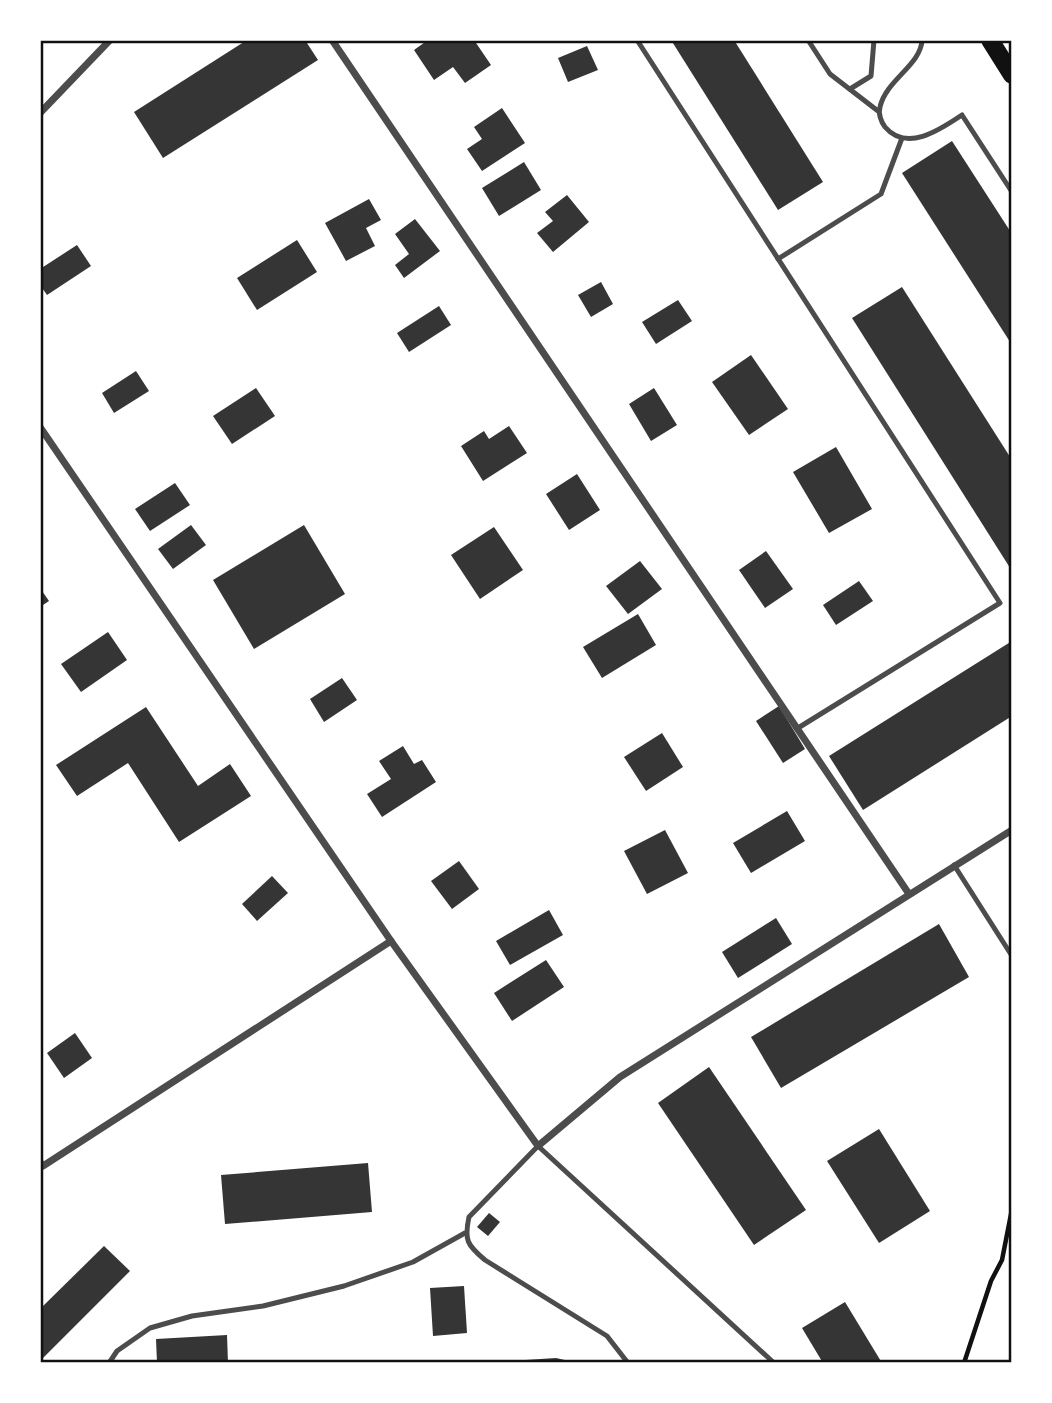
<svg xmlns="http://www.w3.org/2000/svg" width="1052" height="1403" font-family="'Fira Sans Condensed',sans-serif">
  <rect width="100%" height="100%" fill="#fff"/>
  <g fill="#353535">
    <polygon points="247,40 305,40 318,60 163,158 134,112"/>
    <polygon points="428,40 474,40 491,65 465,83 453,67 434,80 414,50"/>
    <polygon points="671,40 734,40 823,182 778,210"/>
    <polygon points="587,46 598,70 568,82 558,58"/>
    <polygon points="502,108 525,143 482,171 467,149 482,139 474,127"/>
    <polygon points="952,141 1012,234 1012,345 902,173"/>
    <polygon points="524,162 541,190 499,216 482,188"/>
    <polygon points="567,195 589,222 553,252 537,233 553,221 545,212"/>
    <polygon points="369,199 381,220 366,228 375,246 346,261 325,223"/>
    <polygon points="415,219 440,251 404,278 395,265 409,254 395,234"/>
    <polygon points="297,240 317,272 257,310 237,278"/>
    <polygon points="77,245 91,266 47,295 40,285 40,269"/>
    <polygon points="601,282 613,304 591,317 578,295"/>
    <polygon points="902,287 1012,460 1012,571 852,318"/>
    <polygon points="678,300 692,321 656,344 642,322"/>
    <polygon points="439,306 451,325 409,352 397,333"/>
    <polygon points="751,355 788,409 749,435 712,382"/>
    <polygon points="136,371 149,391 114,413 102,393"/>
    <polygon points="256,388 275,416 232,444 213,416"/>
    <polygon points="654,388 677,425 651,441 629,404"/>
    <polygon points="509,426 527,453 483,481 461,446 484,431 489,439"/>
    <polygon points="836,447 872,509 829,533 793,472"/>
    <polygon points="577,474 600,510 569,530 546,494"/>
    <polygon points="175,483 190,505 150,531 135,509"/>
    <polygon points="191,525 206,545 173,569 158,549"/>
    <polygon points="304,525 345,594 254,649 213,580"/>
    <polygon points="494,527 523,570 480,599 451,555"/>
    <polygon points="766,551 793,589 765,608 739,570"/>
    <polygon points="640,561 662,589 628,614 606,586"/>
    <polygon points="859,581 873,601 836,625 823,605"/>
    <polygon points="40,588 49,601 40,607"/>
    <polygon points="638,614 656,645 602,678 583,647"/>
    <polygon points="108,632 127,660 81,692 61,664"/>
    <polygon points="1012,641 1012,716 863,810 829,756"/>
    <polygon points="342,678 357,700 324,722 310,699"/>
    <polygon points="779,706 805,749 783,763 756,721"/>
    <polygon points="146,707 198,786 230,764 251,796 179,842 128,763 77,796 56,765"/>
    <polygon points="662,733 683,767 646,791 624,757"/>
    <polygon points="403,746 414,764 422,760 436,782 382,817 367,794 391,779 379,761"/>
    <polygon points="787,811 805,841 751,873 733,843"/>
    <polygon points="665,830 688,873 647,894 624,851"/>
    <polygon points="459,861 479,889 452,909 431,881"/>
    <polygon points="272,876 288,893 257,921 242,904"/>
    <polygon points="549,910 563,935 510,965 496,941"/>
    <polygon points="776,918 792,944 738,978 722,952"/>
    <polygon points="939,924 969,977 781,1088 751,1037"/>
    <polygon points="546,960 564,987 512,1021 494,993"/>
    <polygon points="75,1033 92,1058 64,1078 47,1053"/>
    <polygon points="709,1067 806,1210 754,1245 658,1103"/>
    <polygon points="879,1129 930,1211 879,1243 827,1161"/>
    <polygon points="368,1163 372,1212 225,1224 221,1175"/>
    <polygon points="489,1213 500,1222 488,1236 477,1227"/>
    <polygon points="104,1246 130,1271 42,1359 40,1309"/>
    <polygon points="464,1286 467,1333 433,1336 430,1288"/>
    <polygon points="845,1302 882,1363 823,1363 802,1328"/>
    <polygon points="227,1335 228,1363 157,1363 156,1339"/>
    <polygon points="556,1358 578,1363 510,1363 510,1361"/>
  </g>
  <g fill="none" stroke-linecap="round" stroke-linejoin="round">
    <polyline stroke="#111" stroke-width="4.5" points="964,1363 991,1281 1002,1260 1012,1209"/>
    <g stroke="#4c4c4c" stroke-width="5">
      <polyline points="637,40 1000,603 798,728"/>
      <polyline points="808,40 830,74 878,111"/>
      <path d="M922 40C921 65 886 80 880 107 878 113 881 122 885 127 907 153 941 129 962 115L1012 192"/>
      <polyline points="850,89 871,76 874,40"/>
      <polyline points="778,259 881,194 902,138"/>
      <polyline points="954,865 1012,956"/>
      <polyline points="109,1363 117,1351 150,1328 192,1316 263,1306 344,1286 413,1262 465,1233"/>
      <path d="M628 1363 607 1336 485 1260C467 1245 464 1240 469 1217L538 1146 774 1363"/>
    </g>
    <g stroke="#4c4c4c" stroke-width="7">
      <polyline points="332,40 909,894"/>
      <polyline points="40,113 110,40"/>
      <polyline points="40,427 391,941 538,1146 620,1077 1012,830"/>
      <polyline points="40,1162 43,1166 391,941"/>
    </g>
    <polyline stroke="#111" stroke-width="18" points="990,40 1012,75"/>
  </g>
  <rect width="1052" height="1403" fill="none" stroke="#ffffff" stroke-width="84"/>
  <rect x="42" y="42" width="968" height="1319" fill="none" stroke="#111" stroke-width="2.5"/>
</svg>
